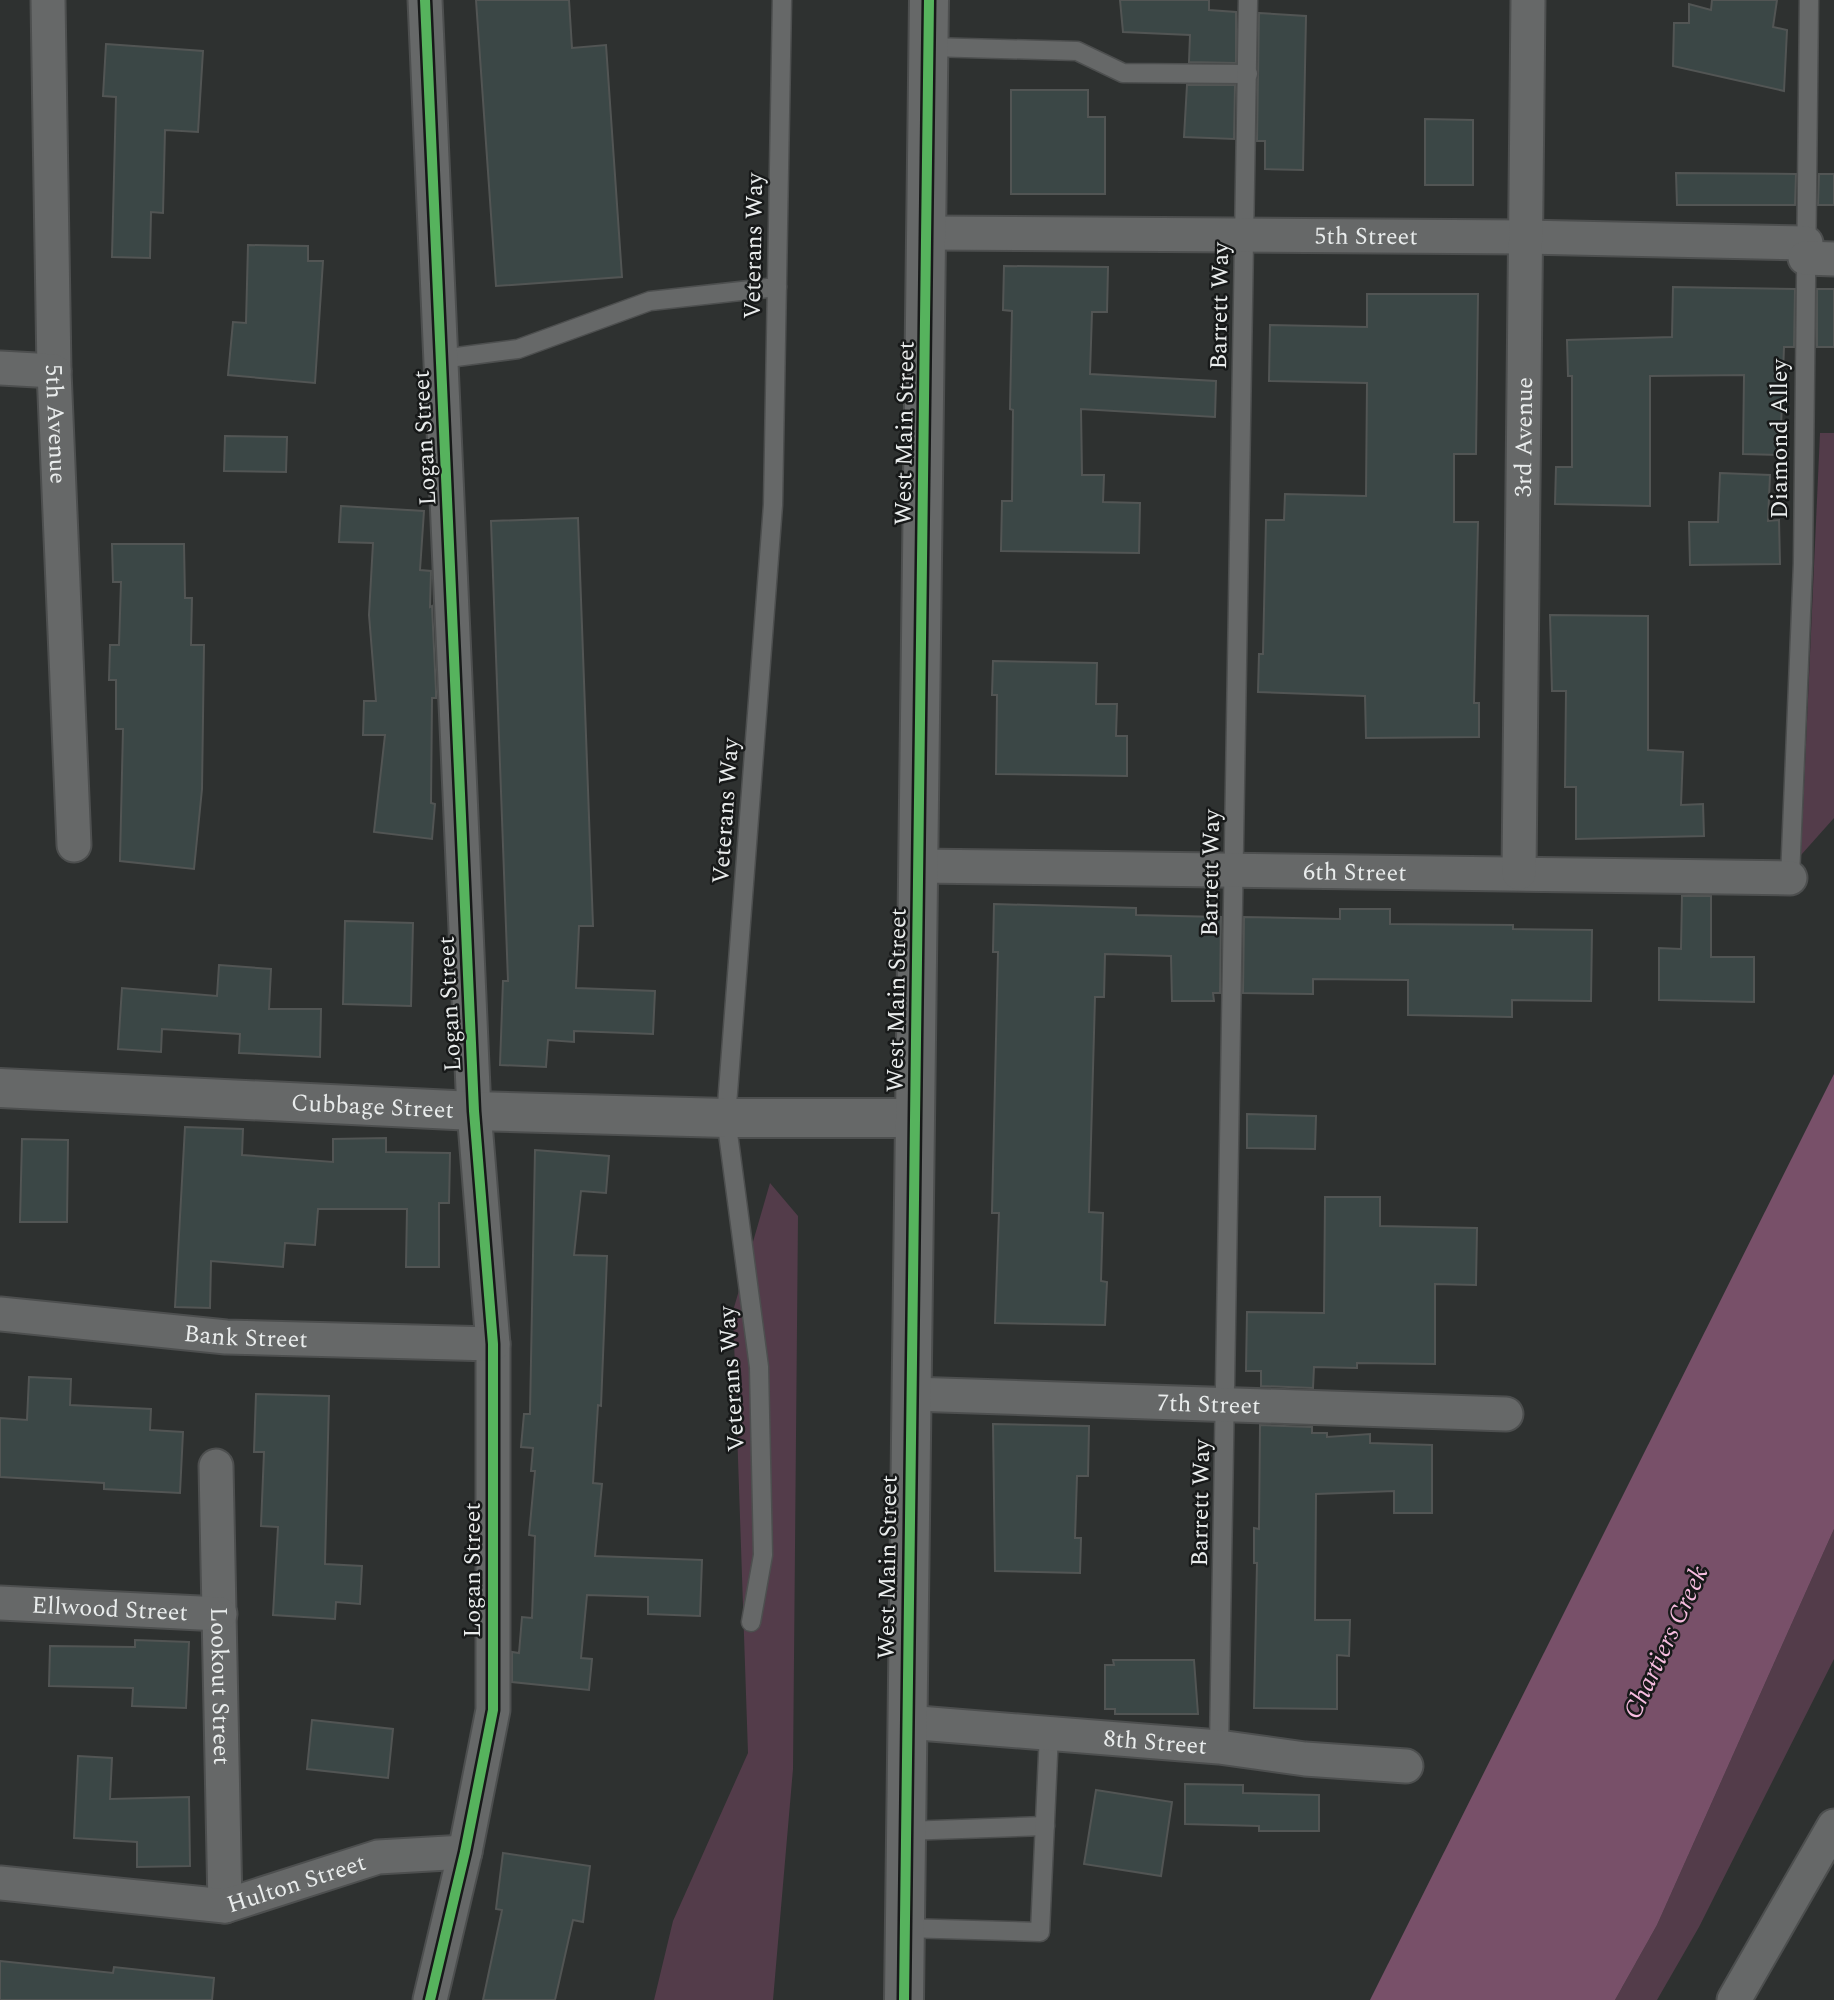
<svg xmlns="http://www.w3.org/2000/svg" width="1834" height="2000" font-family="Spectral,serif">
  <rect width="100%" height="100%" fill="#2e3130"/>
  <g fill="#533c4a">
    <polygon points="1820,433 1834,433 1834,818 1801,855"/>
    <polygon points="770,1183 798,1216 793,1769 773,2000 654,2000 673,1921 748,1753 733,1311"/>
    <polygon points="1834,1529 1834,1659 1699,1927 1657,2000 1615,2000 1657,1925"/>
  </g>
  <polygon fill="#785069" points="1834,1074 1834,1529 1657,1925 1615,2000 1370,2000"/>
  <g fill="#3b4746" stroke="#525554" stroke-width="2">
    <polygon points="476,0 569,0 572,48 606,45 622,277 496,286"/>
    <polygon points="1120,0 1209,0 1209,10 1236,12 1236,63 1189,62 1190,35 1123,32"/>
    <polygon points="1712,0 1777,0 1773,27 1787,30 1784,91 1673,66 1674,23 1689,23 1689,4 1711,10"/>
    <polygon points="1259,13 1306,16 1303,170 1265,169 1265,141 1257,141"/>
    <polygon points="106,44 203,51 198,132 165,130 163,213 151,212 150,258 112,257 116,97 103,96"/>
    <polygon points="1187,85 1235,85 1234,139 1184,137"/>
    <polygon points="1011,90 1088,90 1088,117 1105,117 1105,194 1011,194"/>
    <polygon points="1425,119 1473,120 1473,185 1425,185"/>
    <polygon points="1676,173 1796,174 1795,205 1677,205"/>
    <polygon points="1819,174 1834,174 1834,205 1818,205"/>
    <polygon points="248,245 308,246 308,261 323,261 315,383 228,375 233,322 246,323"/>
    <polygon points="1004,266 1108,267 1107,312 1092,312 1090,374 1216,381 1215,417 1081,409 1082,475 1104,475 1103,502 1140,503 1139,553 1001,551 1002,501 1012,501 1013,410 1010,409 1012,311 1003,310"/>
    <polygon points="1673,287 1795,289 1794,347 1784,347 1780,455 1743,454 1744,375 1650,376 1650,506 1555,504 1556,467 1572,467 1572,376 1568,376 1567,340 1672,337"/>
    <rect x="1817" y="289" width="17" height="58"/>
    <polygon points="1367,294 1478,294 1476,454 1454,454 1454,522 1478,522 1474,703 1479,703 1479,737 1366,738 1365,696 1258,692 1259,654 1263,654 1266,520 1284,520 1285,494 1366,496 1367,383 1269,381 1270,325 1367,327"/>
    <polygon points="225,436 287,437 286,472 224,471"/>
    <polygon points="1720,473 1770,475 1768,521 1779,520 1780,564 1690,565 1689,522 1718,522"/>
    <polygon points="341,506 424,511 420,570 431,571 430,607 432,606 436,691 436,698 432,698 431,803 435,804 432,839 374,832 385,735 363,735 364,701 376,701 369,615 373,543 339,542"/>
    <polygon points="578,518 593,926 579,926 576,988 655,991 653,1034 574,1031 574,1042 548,1040 546,1067 500,1065 503,981 508,981 491,521"/>
    <polygon points="112,544 184,544 185,598 192,598 191,645 204,645 202,789 194,869 120,861 123,729 116,729 116,680 109,680 110,645 119,645 121,582 113,582"/>
    <polygon points="1550,615 1648,616 1648,750 1683,752 1681,805 1703,804 1704,836 1576,839 1576,787 1565,787 1566,691 1552,691"/>
    <polygon points="993,661 1097,663 1096,704 1117,704 1116,736 1127,736 1127,776 996,774 997,695 992,695"/>
    <polygon points="1682,896 1711,896 1711,957 1754,957 1754,1002 1659,1000 1659,948 1681,949"/>
    <polygon points="994,904 1136,908 1136,915 1221,917 1220,993 1213,993 1214,1001 1172,1001 1171,956 1105,954 1104,997 1095,997 1089,1212 1103,1213 1101,1281 1107,1282 1105,1325 995,1323 999,1213 992,1213 998,952 993,952"/>
    <polygon points="1340,909 1390,909 1390,924 1513,925 1513,929 1592,930 1591,1001 1512,1000 1512,1017 1408,1015 1408,980 1313,979 1313,994 1243,993 1244,917 1340,919"/>
    <polygon points="345,921 413,923 411,1006 343,1004"/>
    <polygon points="219,965 271,969 269,1009 321,1009 320,1057 239,1053 240,1034 162,1029 161,1052 118,1049 122,988 217,996"/>
    <polygon points="1247,1114 1316,1116 1315,1149 1247,1148"/>
    <polygon points="185,1127 243,1129 242,1155 333,1162 333,1139 386,1138 386,1152 450,1153 449,1203 439,1203 439,1267 406,1267 407,1209 318,1209 315,1245 285,1243 283,1267 211,1261 210,1308 175,1307"/>
    <polygon points="22,1139 68,1140 67,1222 20,1222"/>
    <polygon points="535,1150 609,1156 606,1193 581,1191 574,1255 607,1256 601,1406 598,1405 593,1483 602,1484 595,1556 702,1560 700,1616 648,1614 648,1597 587,1595 581,1658 592,1659 589,1690 512,1682 512,1652 519,1653 522,1617 532,1618 535,1536 529,1535 535,1471 531,1471 533,1448 521,1447 524,1414 530,1414"/>
    <polygon points="1325,1197 1380,1197 1380,1226 1477,1228 1476,1285 1435,1284 1435,1364 1357,1363 1357,1368 1314,1367 1313,1388 1261,1386 1261,1371 1246,1371 1247,1312 1324,1313"/>
    <polygon points="29,1377 71,1379 70,1405 151,1409 150,1430 183,1432 180,1493 104,1489 104,1483 0,1477 0,1418 27,1420"/>
    <polygon points="256,1394 329,1396 325,1564 362,1566 360,1604 336,1602 335,1619 273,1615 278,1527 261,1526 264,1452 254,1452"/>
    <polygon points="993,1424 1089,1426 1088,1476 1077,1476 1075,1538 1081,1538 1080,1573 995,1571"/>
    <polygon points="1260,1425 1312,1427 1312,1433 1327,1433 1327,1437 1370,1434 1370,1443 1432,1445 1432,1513 1394,1513 1394,1491 1316,1494 1315,1620 1350,1620 1349,1656 1337,1655 1337,1709 1254,1708 1257,1563 1254,1563 1254,1528 1259,1529"/>
    <polygon points="135,1640 189,1642 186,1708 132,1706 133,1688 49,1686 50,1646 135,1647"/>
    <polygon points="1113,1660 1194,1660 1198,1714 1115,1714 1115,1709 1105,1709 1105,1665 1114,1665"/>
    <polygon points="312,1720 393,1729 388,1778 307,1769"/>
    <polygon points="78,1756 112,1758 110,1799 189,1797 190,1866 137,1867 137,1842 74,1838"/>
    <polygon points="1185,1784 1243,1785 1243,1793 1319,1795 1319,1831 1259,1831 1259,1826 1185,1824"/>
    <polygon points="1096,1790 1172,1802 1161,1876 1084,1864"/>
    <polygon points="503,1853 590,1866 583,1922 573,1920 555,2000 483,2000 502,1910 496,1909"/>
    <polygon points="0,1961 113,1973 114,1967 214,1978 212,2000 0,2000"/>
  </g>
  <g fill="none" stroke-linecap="round" stroke-linejoin="round">
    <defs>
      <g id="service">
        <polyline points="929,47 1077,51 1123,73 1248,74"/>
        <polyline points="441,359 518,349 650,301 777,287"/>
        <polyline points="1790,878 1803,563 1809,0"/>
        <polyline points="751,1622 763,1555 759,1367 726,1118 773,505 782,0"/>
        <polyline points="1219,1747 1248,0"/>
        <polyline points="905,1831 1045,1826"/>
        <polyline points="904,1928 1040,1932 1049,1733"/>
      </g>
      <g id="minor">
        <path id="s1" d="M48 0 54 371 74 845"/>
        <polyline points="425,0 474,1111 493,1344 493,1710 465,1852 430,2000"/>
        <path id="s2" d="M927 233 1525 237 1806 243"/>
        <polyline points="1805,258 1834,259"/>
        <polyline points="0,368 54,371"/>
        <path id="s3" d="M919 866 1790 878"/>
        <path id="s4" d="M1519 873 1528 0"/>
        <path id="s5" d="M0 1314 226 1337 493 1344"/>
        <path id="s6" d="M911 1394 1506 1414"/>
        <path id="s7" d="M216 1466 225 1906"/>
        <path id="s8" d="M0 1603 220 1614"/>
        <path id="s9" d="M906 1722 1219 1747 1305 1759 1406 1766"/>
        <path id="s10" d="M0 1883 225 1906 378 1857 465 1852"/>
        <polyline points="1734,2000 1834,1826"/>
      </g>
      <g id="tertiary">
        <path id="s11" d="M0 1088 474 1111 726 1118H914"/>
      </g>
      <polyline id="secondary" points="904,2000 929,0"/>
    </defs>
    <use href="#service" stroke="#4d4f4f" stroke-width="21"/>
    <use href="#minor" stroke="#4d4f4f" stroke-width="37"/>
    <use href="#tertiary" stroke="#4d4f4f" stroke-width="42"/>
    <use href="#secondary" stroke="#4d4f4f" stroke-width="42"/>
    <use href="#service" stroke="#666868" stroke-width="18"/>
    <use href="#minor" stroke="#666868" stroke-width="33"/>
    <use href="#tertiary" stroke="#666868" stroke-width="38"/>
    <use href="#secondary" stroke="#666868" stroke-width="38"/>
    <defs>
      <g id="cycleway">
        <polyline points="425,0 474,1111 493,1344 493,1710 465,1852 430,2000"/>
        <polyline points="904,2000 929,0"/>
      </g>
    </defs>
    <use href="#cycleway" stroke="#171919" stroke-width="15"/>
    <use href="#cycleway" stroke="#56b35d" stroke-width="10"/>
  </g>
  <g text-anchor="middle" stroke-width="5" stroke-linejoin="round" paint-order="stroke">
    <g font-size="24" fill="#e9ecec" stroke="#171919">
      <text dy="8" stroke="none"><textPath href="#s2" startOffset="439">5th Street</textPath></text>
      <text transform="translate(753 246) rotate(-89)" y="8">Veterans Way</text>
      <text transform="translate(1219 306) rotate(-89)" y="8">Barrett Way</text>
      <text dy="8" stroke="none"><textPath href="#s1" startOffset="424">5th Avenue</textPath></text>
      <text transform="translate(904 433) rotate(-89)" y="8">West Main Street</text>
      <text dy="8" stroke="none"><textPath href="#s4" startOffset="436">3rd Avenue</textPath></text>
      <text transform="translate(424 438) rotate(-93)" y="8">Logan Street</text>
      <text transform="translate(1779 439) rotate(-90)" y="8">Diamond Alley</text>
      <text transform="translate(725 811) rotate(-86)" y="8">Veterans Way</text>
      <text dy="8" stroke="none"><textPath href="#s3" startOffset="436">6th Street</textPath></text>
      <text transform="translate(1210 873) rotate(-89)" y="8">Barrett Way</text>
      <text transform="translate(896 1000) rotate(-89)" y="8">West Main Street</text>
      <text transform="translate(449 1004) rotate(-93)" y="8">Logan Street</text>
      <text dy="8" stroke="none"><textPath href="#s11" startOffset="373">Cubbage Street</textPath></text>
      <text dy="8" stroke="none"><textPath href="#s5" startOffset="247">Bank Street</textPath></text>
      <text transform="translate(731 1379) rotate(-94)" y="8">Veterans Way</text>
      <text dy="8" stroke="none"><textPath href="#s6" startOffset="298">7th Street</textPath></text>
      <text transform="translate(1200 1503) rotate(-89)" y="8">Barrett Way</text>
      <text transform="translate(887 1567) rotate(-89)" y="8">West Main Street</text>
      <text transform="translate(472 1570) rotate(-90)" y="8">Logan Street</text>
      <text dy="8" stroke="none"><textPath href="#s8" startOffset="110">Ellwood Street</textPath></text>
      <text dy="8" stroke="none"><textPath href="#s7" startOffset="220">Lookout Street</textPath></text>
      <text dy="8" stroke="none"><textPath href="#s9" startOffset="250">8th Street</textPath></text>
      <text dy="8" stroke="none"><textPath href="#s10" startOffset="301">Hulton Street</textPath></text>
    </g>
    <g font-size="26" font-style="italic" fill="#f7bde0" stroke="#171919">
      <text transform="translate(1665 1642) rotate(-65)" y="9">Chartiers Creek</text>
    </g>
  </g>
</svg>
